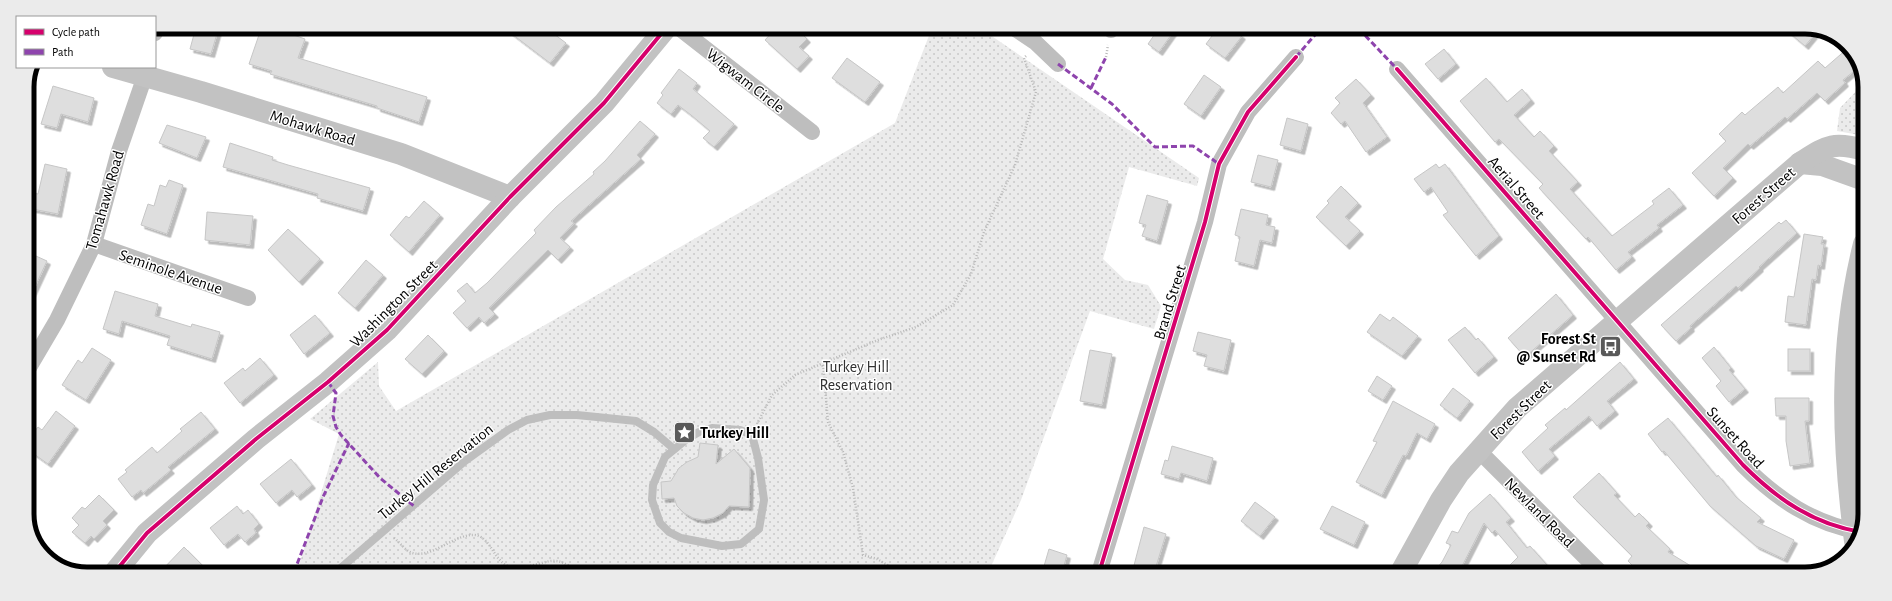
<svg xmlns="http://www.w3.org/2000/svg" width="1892" height="601" font-family="'Alegreya Sans',sans-serif">
  <defs>
    <pattern id="park-dots" width="8" height="8" patternUnits="userSpaceOnUse"><rect width="8" height="8" fill="#ebebeb"/><path d="M2 2h.1M6 6h.1" fill="none" stroke="#c8c8c8" stroke-width="1.8" stroke-linecap="round"/></pattern>
    <filter id="shadow"><feDropShadow dx="3.5" dy="3.5" stdDeviation="0" flood-color="#0004"/></filter>
  </defs>
  <rect width="100%" height="100%" fill="#fff"/>
  <g fill="url(#park-dots)">
    <polygon points="932,28 980,28 1199,178 1197,186 1129,167 1103,259 1125,280 1148,285 1161,306 1154,329 1090,311 1021,500 988,573 297,572 339,434 310,419 378,362 379,386 396,411 895,123"/>
    <polygon points="1865,82 1865,136 1837,131 1840,108"/>
  </g>
  <g fill="#dedede" stroke="#c6c6c6" filter="url(#shadow)">
    <polygon points="196,27 219,27 211,54 190,49"/>
    <polygon points="274,28 305,39 298,58 427,97 419,122 377,108 377,106 270,74 272,71 249,64 261,29 273,33"/>
    <polygon points="504,28 546,28 566,43 550,63"/>
    <polygon points="776,28 796,28 807,39 799,47 809,56 797,69 765,40"/>
    <polygon points="1159,28 1176,28 1159,52 1148,44"/>
    <polygon points="1218,28 1232,28 1242,36 1225,58 1206,44"/>
    <polygon points="1785,29 1819,29 1805,46"/>
    <polygon points="1848,48 1852,50 1859,67 1843,80 1845,83 1825,101 1817,93 1787,119 1785,117 1750,146 1748,144 1723,168 1733,178 1714,196 1692,173 1726,141 1719,134 1742,112 1745,115 1778,87 1783,93 1818,61 1825,68"/>
    <polygon points="1444,49 1456,64 1438,79 1425,64"/>
    <polygon points="847,58 880,82 865,102 832,78"/>
    <polygon points="679,69 697,83 693,89 734,124 714,147 703,138 710,131 691,115 678,105 671,114 657,103 663,95 661,93"/>
    <polygon points="1204,75 1221,87 1201,116 1184,104"/>
    <polygon points="1486,78 1507,102 1522,89 1531,100 1514,115 1534,137 1540,131 1554,146 1549,151 1578,182 1570,189 1612,236 1654,204 1652,201 1669,188 1683,205 1657,225 1659,228 1628,252 1632,257 1616,270 1588,237 1586,239 1539,188 1543,184 1499,139 1495,142 1460,101"/>
    <polygon points="1356,79 1371,95 1363,103 1387,137 1366,152 1345,121 1341,124 1331,113 1340,103 1335,98"/>
    <polygon points="53,86 94,98 88,122 61,114 57,128 41,124"/>
    <polygon points="1287,118 1308,124 1301,151 1280,145"/>
    <polygon points="640,121 655,134 637,155 641,159 571,221 574,223 560,238 570,247 558,260 548,250 489,308 495,314 484,323 479,317 467,328 453,313 466,301 457,291 467,283 475,293 487,283 536,233 534,230 556,207 594,174 593,172 605,161"/>
    <polygon points="167,125 206,137 197,158 159,143"/>
    <polygon points="230,143 273,157 272,160 288,165 370,188 363,211 317,198 318,194 223,167"/>
    <polygon points="1258,155 1278,160 1271,187 1251,182"/>
    <polygon points="45,164 67,169 58,214 27,208 27,192 38,194"/>
    <polygon points="1436,164 1439,168 1445,164 1499,236 1476,256 1443,215 1448,212 1431,187 1424,192 1414,179"/>
    <polygon points="169,180 183,185 167,234 141,225 148,204 154,206 160,185 166,187"/>
    <polygon points="1341,186 1358,203 1345,217 1360,231 1346,246 1316,217 1329,203 1327,201"/>
    <polygon points="1147,195 1168,201 1157,241 1142,236 1146,225 1139,223"/>
    <polygon points="424,201 440,215 409,252 390,235 406,216 409,218"/>
    <polygon points="1241,209 1268,215 1266,225 1275,227 1272,243 1260,240 1254,266 1235,261 1240,237 1235,235"/>
    <polygon points="207,212 253,216 250,245 205,240"/>
    <polygon points="1786,220 1797,233 1759,267 1760,268 1738,288 1736,286 1690,326 1691,328 1676,341 1661,325 1779,222 1781,224"/>
    <polygon points="288,229 320,259 299,282 268,250"/>
    <polygon points="1804,234 1823,237 1821,244 1824,244 1821,266 1818,265 1816,280 1812,279 1806,325 1785,322 1788,296 1794,297"/>
    <polygon points="27,252 47,261 27,304"/>
    <polygon points="366,260 383,275 355,308 338,293"/>
    <polygon points="115,291 158,304 155,316 191,327 192,324 220,332 212,359 167,345 170,336 122,321 119,334 103,329"/>
    <polygon points="1556,294 1573,315 1525,357 1508,338"/>
    <polygon points="1380,314 1390,321 1393,317 1418,336 1402,356 1367,332"/>
    <polygon points="315,315 330,333 304,354 290,335"/>
    <polygon points="1465,327 1476,340 1478,338 1494,357 1475,373 1448,340"/>
    <polygon points="1198,332 1231,340 1224,371 1204,366 1207,355 1193,351"/>
    <polygon points="428,335 444,351 422,374 405,359"/>
    <polygon points="1714,347 1731,368 1729,370 1745,389 1729,402 1716,386 1721,381 1702,358"/>
    <polygon points="92,348 111,360 86,400 62,385 78,360 82,363"/>
    <rect x="1788" y="349" width="22" height="22"/>
    <polygon points="1090,350 1112,354 1102,405 1080,401"/>
    <polygon points="260,358 274,375 240,403 224,383 243,368 245,371"/>
    <polygon points="1620,362 1634,379 1607,401 1615,411 1597,426 1589,416 1549,449 1555,456 1538,471 1522,452 1548,428 1545,425 1565,408 1566,410"/>
    <polygon points="1377,376 1392,386 1383,400 1368,391"/>
    <polygon points="1453,388 1470,401 1457,418 1440,405"/>
    <polygon points="1775,398 1809,398 1809,421 1805,421 1810,463 1790,466 1786,441 1786,416 1776,416"/>
    <polygon points="1393,401 1435,424 1427,439 1417,433 1406,456 1403,455 1382,495 1356,482 1377,442 1373,441"/>
    <polygon points="56,411 75,426 48,464 27,449 27,441 38,427 42,430"/>
    <polygon points="201,412 215,429 168,467 171,470 143,493 141,490 132,497 118,479 127,472 125,470 152,447 157,453 182,431 180,429"/>
    <polygon points="1668,418 1717,477 1718,475 1736,497 1761,518 1757,522 1794,540 1784,559 1756,546 1710,506 1664,451 1662,452 1648,434"/>
    <polygon points="700,443 718,445 716,464 734,449 750,468 749,507 729,506 723,513 713,518 703,520 693,518 684,513 677,506 674,498 662,499 661,482 671,481 679,468 687,462 698,457"/>
    <polygon points="1172,446 1213,458 1207,481 1181,473 1179,479 1161,474 1165,460 1168,461"/>
    <polygon points="291,459 312,485 297,497 292,490 276,503 260,484"/>
    <polygon points="1599,473 1617,493 1614,495 1635,517 1639,513 1649,523 1646,526 1670,549 1668,552 1704,574 1641,574 1628,561 1632,556 1573,497"/>
    <polygon points="1490,494 1511,518 1506,522 1527,548 1530,546 1547,565 1538,574 1501,574 1518,557 1495,530 1492,533 1484,523 1458,574 1432,574 1442,562 1451,545 1446,543 1452,531 1458,533 1469,513"/>
    <polygon points="99,495 114,510 103,521 107,525 94,539 91,536 85,543 72,532 79,525 72,518 82,507 85,509"/>
    <polygon points="1255,502 1275,517 1260,536 1241,521"/>
    <polygon points="237,506 243,514 248,510 259,524 254,529 256,533 245,542 238,534 224,545 210,528"/>
    <polygon points="1332,506 1365,522 1354,545 1320,529"/>
    <polygon points="1144,527 1166,534 1154,573 1132,573"/>
    <polygon points="184,547 209,572 160,572"/>
    <polygon points="1049,549 1067,555 1062,573 1042,573"/>
  </g>
  <g fill="none" stroke-linecap="round" stroke-linejoin="round">
    <g stroke="#b9b9b9" stroke-width="2.5" stroke-dasharray="1 2" stroke-linecap="butt">
      <polyline points="1106,57 1108,45"/>
      <polyline points="823,362 828,422 843,452 853,488 863,555 877,559 898,571 896,573"/>
      <polyline points="757,424 772,395 795,375 878,340 916,327 953,305 971,274 984,232 1015,165 1036,92 1024,58 1026,56"/>
      <path d="M394 538C399 542 403 547 408 551 428 563 454 533 475 535 491 537 493 561 510 567 513 568 518 567 522 567 550 564 553 552 579 573"/>
    </g>
    <g stroke="#bebebe" stroke-width="8">
      <polygon points="712,428 740,430 752,435 758,458 764,500 759,529 741,544 722,546 681,538 669,532 660,523 652,500 653,485 665,457 687,439 699,432"/>
      <polyline points="336,572 465,461 508,430 527,420 550,415 577,415 636,421 654,432 674,449"/>
    </g>
    <g stroke="#bebebe" stroke-width="16">
      <polyline points="679,28 812,132"/>
      <polyline points="1014,28 1035,42 1058,64"/>
      <polyline points="1111,30 1113,28"/>
      <polyline points="155,33 156,27"/>
      <path d="M1397 69 1743 465C1777 499 1813 524 1861 532"/>
      <polyline points="94,244 248,298"/>
      <polyline points="1845,365 1864,367"/>
      <polyline points="27,371 57,320 94,244 119,151 148,67"/>
      <polyline points="1478,450 1602,574"/>
      <polyline points="1099,573 1205,222 1219,164 1248,112 1296,57"/>
    </g>
    <g stroke="#c2c2c2" stroke-width="22">
      <polyline points="113,67 201,92 401,154 510,197"/>
      <polyline points="1800,163 1822,165 1864,180"/>
      <path d="M1855 541C1842 439 1839 344 1864 244"/>
      <polyline points="115,572 147,533 256,439 328,382 387,330 510,197 604,103 666,28"/>
      <path d="M1400 574 1441 500 1459 473 1517 408 1800 163C1827 146 1832 141 1865 150"/>
    </g>
    <g stroke="#8e44ad" stroke-width="3" stroke-dasharray="6 3" stroke-linecap="butt">
      <polyline points="1359,29 1397,69"/>
      <polyline points="1296,57 1320,29"/>
      <polyline points="1058,64 1112,104 1155,147 1193,146 1219,164"/>
      <polyline points="1091,88 1106,57"/>
      <polyline points="328,382 336,393 333,416 336,427 341,435 380,478 414,506"/>
      <polyline points="294,572 323,497 349,443"/>
    </g>
    <defs>
      <g id="cycleway">
        <path d="M1397 69 1743 465C1777 499 1813 524 1861 532"/>
        <polyline points="115,572 147,533 256,439 328,382 387,330 510,197 604,103 666,28"/>
        <polyline points="1099,573 1205,222 1219,164 1248,112 1296,57"/>
      </g>
    </defs>
    <use href="#cycleway" stroke="#fff" stroke-width="6"/>
    <use href="#cycleway" stroke="#d6006c" stroke-width="4"/>
  </g>
  <defs>
    <symbol id="bus-square" viewBox="-11 -11 22 22"><rect x="-9" y="-9" width="18" height="18" rx="4" fill="#595959" stroke="#fff"/><path d="M-5-6H5V4H4V6H2V4H-2V6H-4V4H-5ZM-3.5-4V0h7V-4ZM-3.5 1.2v1.5H-2V1.2ZM2 1.2v1.5H3.5V1.2Z" fill="#fff"/></symbol>
    <symbol id="sight-square" viewBox="-11 -11 22 22"><rect x="-9" y="-9" width="18" height="18" rx="4" fill="#595959" stroke="#fff"/><path d="M0-6L1.8-2.2L6-1.7L2.9 1.2L3.7 5.4L0 3.3L-3.7 5.4L-2.9 1.2L-6-1.7L-1.8-2.2Z" fill="#fff"/></symbol>
  </defs>
  <g fill-rule="evenodd">
    <use href="#bus-square" x="1598" y="334" width="25" height="25"/>
    <use href="#sight-square" x="672" y="420" width="25" height="25"/>
  </g>
  <g text-anchor="middle" stroke-width="3" stroke-linejoin="round" paint-order="stroke">
    <g font-size="16" fill="#000" stroke="#fff">
      <text transform="translate(746 80) rotate(38)" y="6">Wigwam Circle</text>
      <text transform="translate(313 127) rotate(17)" y="6">Mohawk Road</text>
      <text transform="translate(1517 187) rotate(49)" y="6">Aerial Street</text>
      <text transform="translate(1763 195) rotate(-41)" y="6">Forest Street</text>
      <text transform="translate(104 200) rotate(-74)" y="6">Tomahawk Road</text>
      <text transform="translate(171 271) rotate(19)" y="6">Seminole Avenue</text>
      <text transform="translate(1169 302) rotate(-73)" y="6">Brand Street</text>
      <text transform="translate(393 303) rotate(-45)" y="6">Washington Street</text>
      <text transform="translate(1520 409) rotate(-44)" y="6">Forest Street</text>
      <text transform="translate(1736 437) rotate(48)" y="6">Sunset Road</text>
      <text transform="translate(435 471) rotate(-39)" y="6">Turkey Hill Reservation</text>
      <text transform="translate(1540 512) rotate(45)" y="6">Newland Road</text>
    </g>
    <g font-size="16" font-weight="bold" fill="#000" stroke="#fff" text-anchor="end">
      <text x="1596" y="344">Forest St<tspan x="1596" dy="18">@ Sunset Rd</tspan></text>
      <text x="700" y="438" text-anchor="start">Turkey Hill</text>
    </g>
    <g font-size="16" fill="#313131" stroke="#fff">
      <text x="856" y="372">Turkey Hill<tspan x="856" dy="18">Reservation</tspan></text>
    </g>
  </g>
  <path d="M0 0H1892V601H0ZM87 34H1805A53 53 0 0 1 1858 87V514A53 53 0 0 1 1805 567H87A53 53 0 0 1 34 514V87A53 53 0 0 1 87 34Z" fill="#ebebeb" fill-rule="evenodd"/>
  <path fill="none" stroke="#000" stroke-width="5" d="M87 34H1805A53 53 0 0 1 1858 87V514A53 53 0 0 1 1805 567H87A53 53 0 0 1 34 514V87A53 53 0 0 1 87 34Z"/>
  <rect x="16" y="16" width="140" height="52" fill="#ffffff" stroke="#999999"/>
  <rect x="24" y="29" width="20" height="6" fill="#d6006c" stroke="#999999"/>
  <text x="52" y="36" font-size="12" fill="#000000">Cycle path</text>
  <rect x="24" y="49" width="20" height="6" fill="#8e44ad" stroke="#999999"/>
  <text x="52" y="56" font-size="12" fill="#000000">Path</text>
</svg>
